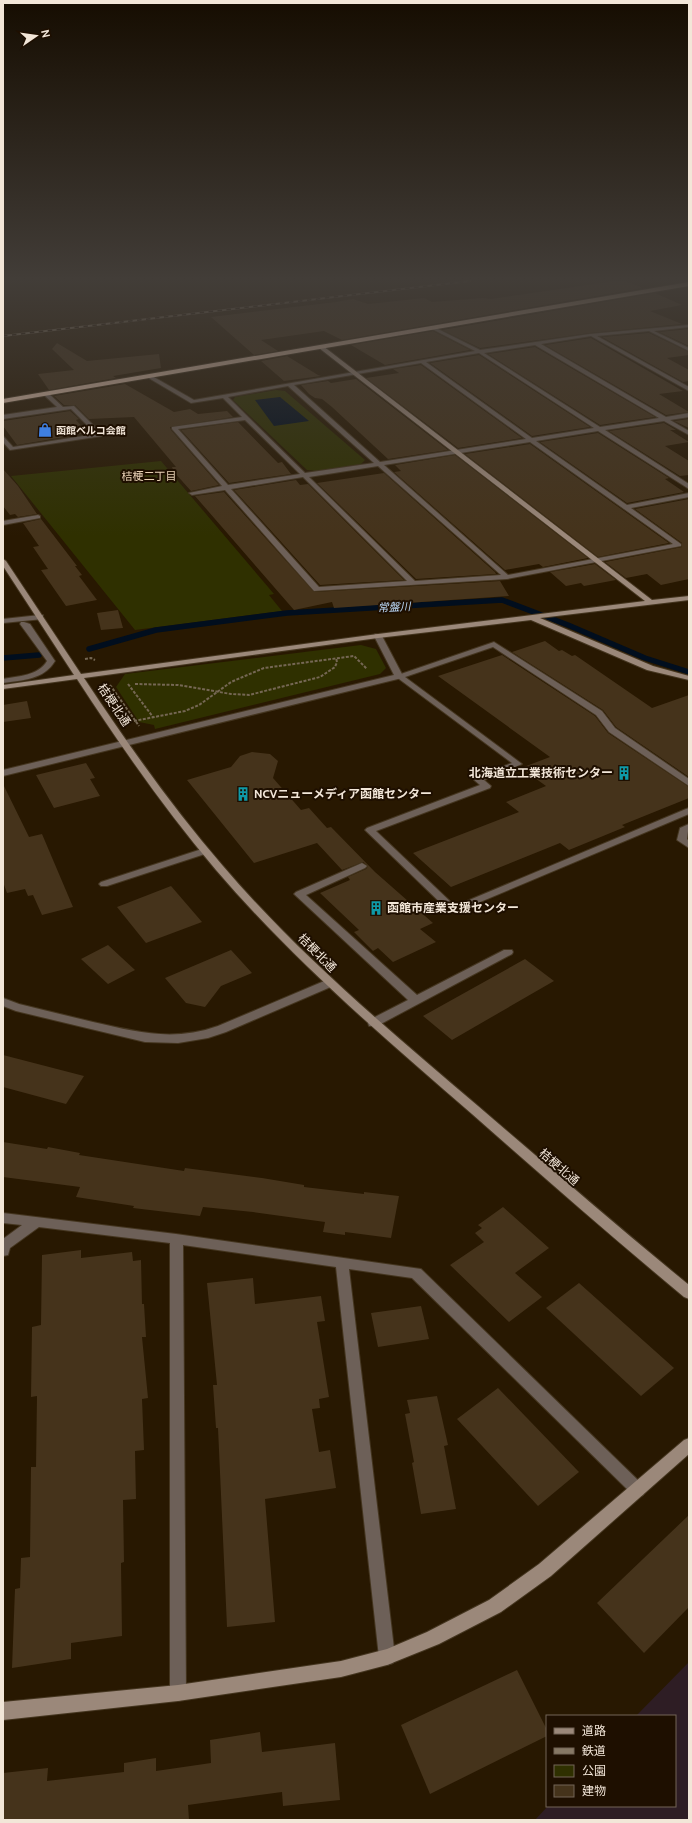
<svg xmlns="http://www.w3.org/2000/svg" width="692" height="1823" font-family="Cabin,'Noto Sans JP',sans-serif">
  <rect width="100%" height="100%" fill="#281801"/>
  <polygon fill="#2e1d24" points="689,1662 689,1820 535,1820 548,1806 675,1806 675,1716 636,1716"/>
  <g fill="#2f3000">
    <polygon points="276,390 285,391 365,460 361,464 317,471 307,470 233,400 235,397"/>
    <polygon points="161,461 274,594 269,595 282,611 135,630 11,476"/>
    <polygon points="361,645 376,649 386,668 380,674 155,729 154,725 139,722 116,687 125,674"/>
  </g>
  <polygon fill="#010e1e" points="280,397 309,421 274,426 255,400"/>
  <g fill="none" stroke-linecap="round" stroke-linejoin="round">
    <g stroke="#010e1e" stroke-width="5.5">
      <polyline points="89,649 156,630 287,613 502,600 568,625 645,658 689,672"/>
      <polyline points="3,658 39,655"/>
    </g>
  </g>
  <g fill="#45331b">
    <polygon points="615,281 625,281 643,288 342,340 324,331 261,340 278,351 254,355 211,317 336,302 353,299 368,304 424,298 432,302 483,298 491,299"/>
    <polygon points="655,293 682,305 650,311 682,324 590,333 480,348 442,330"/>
    <polygon points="689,329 689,346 659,332"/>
    <polygon points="433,331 470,350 385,365 351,345"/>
    <polygon points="649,333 689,352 689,355 667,358 689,370 689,381 683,382 602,337"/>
    <polygon points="591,338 683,391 659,394 689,412 666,415 545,345"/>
    <polygon points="57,343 87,361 159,354 161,368 113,376 116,378 49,390 38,374 74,370 52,349"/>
    <polygon points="535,347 655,417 600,425 488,354"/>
    <polygon points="479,355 590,427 532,436 430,363"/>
    <polygon points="287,356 318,375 321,376 284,381 261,361"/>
    <polygon points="421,365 522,438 458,448 366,378 399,373 393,369"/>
    <polygon points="356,379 448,450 388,459 332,407 322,399 315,398 309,394 301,385 328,381 331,383"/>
    <polygon points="125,384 174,412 190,409 198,414 227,411 233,417 170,427 171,430 219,485 191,491 174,472 172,467 176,467 134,417 89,419 75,405 64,405 54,396"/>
    <polygon points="70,411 79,419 76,420 88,433 17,445 3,426 3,421"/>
    <polygon points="689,419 689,428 674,421"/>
    <polygon points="238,422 278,463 282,462 291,474 229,483 181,430"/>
    <polygon points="664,423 676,430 670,430 689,442 665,446 689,461 689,475 680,476 609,431"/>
    <polygon points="598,433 669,478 665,479 684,492 627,503 540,442"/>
    <polygon points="530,444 669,543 598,557 465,454"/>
    <polygon points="455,455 588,558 543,567 539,564 505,570 394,472 401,471 395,465"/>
    <polygon points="3,469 18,486 37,514 18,517 15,514 10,515 3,506"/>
    <polygon points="384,473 495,572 496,574 416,579 317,483"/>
    <polygon points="296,480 300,485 308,484 404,580 320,585 234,490"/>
    <polygon points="224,492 314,592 500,581 509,596 334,608 332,602 294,610 195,496"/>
    <polygon points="689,499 689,579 661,585 647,574 626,578 605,562 682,547 682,543 635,509"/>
    <polygon points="41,519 77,566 75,566 82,575 79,576 97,600 66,606 41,570 48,569 33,547 39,546 23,523"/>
    <polygon points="595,564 616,580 584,586 581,583 566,586 550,572"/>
    <polygon points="118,610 123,628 101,630 97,613"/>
    <polygon points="545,641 559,651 562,650 572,656 575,655 652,708 689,695 689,777 616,727 603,710 512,652"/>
    <polygon points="502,655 595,716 608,733 689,787 689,798 622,825 625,827 569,850 560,843 451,887 413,853 519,812 506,802 546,786 521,768 550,757 438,676"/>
    <polygon points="27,701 31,718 3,722 3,705"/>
    <polygon points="252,752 270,754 278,761 273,778 301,810 309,808 327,828 331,827 375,872 433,923 420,929 436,942 393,962 378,948 373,951 354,932 359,930 320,893 350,880 348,877 366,869 368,866 363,862 342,870 317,843 254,863 187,780 231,767 240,756"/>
    <polygon points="86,763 95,778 90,779 100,796 54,808 36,775"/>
    <polygon points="3,784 29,837 42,834 73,907 42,915 33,895 28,896 25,889 7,893 3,882"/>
    <polygon points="171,886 202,922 146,943 117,907"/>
    <polygon points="108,945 135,970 108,984 81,959"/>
    <polygon points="231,950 252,973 221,986 205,1007 186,1003 165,978"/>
    <polygon points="525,959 554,981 452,1040 423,1016"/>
    <polygon points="3,1055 84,1076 66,1104 3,1087"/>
    <polygon points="3,1142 47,1149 48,1147 80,1153 79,1155 184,1171 185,1168 262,1178 304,1185 304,1187 364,1194 364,1192 399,1196 391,1238 345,1232 345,1235 323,1232 325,1222 253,1212 203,1207 200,1216 133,1208 134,1206 76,1197 80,1187 3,1177"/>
    <polygon points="503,1207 549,1248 515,1273 542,1297 509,1322 450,1265 484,1242 475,1233 482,1228 478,1225"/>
    <polygon points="81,1250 81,1258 132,1252 133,1261 141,1260 142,1304 144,1304 146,1337 142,1337 148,1398 142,1399 144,1450 135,1451 136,1499 123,1500 124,1562 121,1563 122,1636 71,1643 71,1659 12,1668 15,1589 20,1588 21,1558 30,1557 31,1467 36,1467 37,1396 31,1397 32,1327 41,1325 42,1255"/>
    <polygon points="253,1278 255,1304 321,1296 325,1321 317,1322 329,1397 319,1399 320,1408 312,1409 319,1452 330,1450 336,1488 265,1499 275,1622 227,1627 218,1428 216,1428 213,1385 217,1385 207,1283"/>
    <polygon points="579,1283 674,1368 641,1396 546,1308"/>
    <polygon points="421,1306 429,1339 378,1347 371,1313"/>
    <polygon points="498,1388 579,1472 538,1506 457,1419"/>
    <polygon points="437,1396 448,1445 444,1446 456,1509 421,1514 412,1463 414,1462 405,1414 410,1413 407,1400"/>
    <polygon points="689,1515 689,1607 644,1653 597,1603"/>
    <polygon points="517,1670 547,1730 547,1736 430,1794 401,1725"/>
    <polygon points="260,1732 262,1752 335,1743 340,1800 283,1806 282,1792 188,1805 189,1820 3,1820 3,1773 48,1768 47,1781 124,1772 124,1763 156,1758 156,1771 211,1763 210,1740"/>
  </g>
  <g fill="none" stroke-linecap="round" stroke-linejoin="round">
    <defs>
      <g id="lane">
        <polygon points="44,393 48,393 63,407 74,406 102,434 102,436 10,450 3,442 3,436 13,447 96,434 71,409 3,419 3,415 57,407 44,395"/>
        <polygon points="494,642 602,711 615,728 689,779 689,786 609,732 596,715 493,647 405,677 522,764 484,780 491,786 490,788 376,831 455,906 686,809 689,808 689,814 454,913 450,912 365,830 367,828 480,785 473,779 474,777 512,763 395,676"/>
        <polygon points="689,824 687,839 689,841 689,848 677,840 680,828"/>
        <polygon points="205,848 210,851 208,853 107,886 101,886 99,884 101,882"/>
        <polygon points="362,863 367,866 365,868 306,895 417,995 504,950 512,950 513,952 512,954 377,1026 369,1026 368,1023 369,1020 408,1000 294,894 296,892"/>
      </g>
      <g id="street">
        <path d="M689 325V327L654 331 689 348V351L649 331 597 336 689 387V391L591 336 541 344 666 417 689 413V417L670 420 689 431V435L664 421 605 430 689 484V489L598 431 536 441 627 505 689 493V497L631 508 681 544V546L507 579 314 591 225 490 192 495 189 493 222 486 172 429V427L242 417 223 398 191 403 147 377 152 376 194 400 475 351 432 329 434 327 480 350 590 334ZM535 345 659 418 600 427 484 353ZM479 353 594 428 532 438 426 362ZM421 363 526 439 380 462 294 385ZM288 386 374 463 305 473 228 397ZM245 420 300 474 228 485 178 429ZM530 442 673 544 508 575 384 465ZM378 466 501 575 415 581 309 477ZM303 477 407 581 319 587 231 489Z"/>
        <polygon points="38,515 40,516 40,518 3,525 3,521"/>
        <polygon points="40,615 43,615 43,619 3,623 3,619"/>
        <path d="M21 622H24L30 624 55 661C44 680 22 680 3 683V679C18 676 38 676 47 661L20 624Z"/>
        <polygon points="375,634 378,634 382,636 403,676 402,678 3,776 3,770 394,675 374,636"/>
        <path d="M329 979 333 980 334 983 333 986 226 1032 208 1038 178 1043 145 1042 16 1011 3 1006V998L19 1004C43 1010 68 1016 93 1022 137 1032 173 1042 218 1026Z"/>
        <polygon points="3,1213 176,1234 421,1269 643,1485 646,1490 643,1495 638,1497 633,1495 412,1278 349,1269 395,1657 393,1663 387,1665 381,1663 379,1657 336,1267 183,1245 186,1693 184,1699 178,1701 172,1699 170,1693 170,1243 39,1227 10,1248 8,1255 3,1256 3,1239 22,1225 3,1223"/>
      </g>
      <g id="secondary">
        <path d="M319 346H323L652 600 689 596V600L540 618 653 666 689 676V680L647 670 531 620 378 638 84 678C127 743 172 807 223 866 299 955 389 1030 478 1106 548 1166 618 1227 689 1285V1299L684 1297C612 1237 542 1176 472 1114 383 1037 293 960 216 870 165 810 120 745 77 679L3 689V685L74 675 3 566V559L6 561 81 674 378 634 645 601 319 348Z"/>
        <polygon points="689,1438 689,1454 551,1576 501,1612 439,1644 387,1665 341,1677 178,1701 3,1720 3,1702 178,1685 341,1661 387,1649 427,1632 489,1600 539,1564 684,1440"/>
      </g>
      <polygon id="highway" points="689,282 689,286 3,403 3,399"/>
    </defs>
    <use href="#lane" stroke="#44351f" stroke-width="2"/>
    <use href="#street" stroke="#44351f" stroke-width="2"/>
    <use href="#secondary" stroke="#44351f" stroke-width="2"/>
    <use href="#highway" stroke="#44351f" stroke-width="2"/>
    <g stroke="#756753" stroke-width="2" stroke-dasharray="3 1.5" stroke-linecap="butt">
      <polyline points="85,659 91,658 95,660"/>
      <polyline points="128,684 153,717"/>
      <polyline points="135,684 178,685 231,694 249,695 320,677 335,667 337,662 336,658"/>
      <polyline points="110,685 139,726"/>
      <polyline points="134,721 185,711 199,705 231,682 264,668 354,656 367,669"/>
    </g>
    <use href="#lane" fill="#6d6058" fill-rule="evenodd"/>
    <use href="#street" fill="#6d6058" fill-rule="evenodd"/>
    <use href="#secondary" fill="#9b887a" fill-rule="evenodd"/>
    <use href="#highway" fill="#e1c2ad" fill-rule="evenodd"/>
    <defs>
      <polyline id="rail" points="3,336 470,281"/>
    </defs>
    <use href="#rail" stroke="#867865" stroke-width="2"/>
    <use href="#rail" stroke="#1e0f00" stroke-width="1.5" stroke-dasharray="4.5" stroke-linecap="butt"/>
  </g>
  <linearGradient id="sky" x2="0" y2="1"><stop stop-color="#160d01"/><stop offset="0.52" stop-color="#423d38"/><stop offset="1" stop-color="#423d38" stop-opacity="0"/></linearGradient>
  <rect width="692" height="536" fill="url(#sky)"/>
  <defs>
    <symbol id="shop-bare" viewBox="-9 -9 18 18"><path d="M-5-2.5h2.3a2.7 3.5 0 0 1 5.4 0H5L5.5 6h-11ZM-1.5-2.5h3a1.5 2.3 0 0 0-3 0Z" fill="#3f7fe0" stroke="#1e0f00" stroke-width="2.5" paint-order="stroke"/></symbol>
    <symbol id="building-bare" viewBox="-9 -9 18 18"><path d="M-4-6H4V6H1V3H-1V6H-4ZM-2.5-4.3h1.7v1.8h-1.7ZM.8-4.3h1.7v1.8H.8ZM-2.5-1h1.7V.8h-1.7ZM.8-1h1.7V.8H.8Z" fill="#0f9aa8" stroke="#1e0f00" stroke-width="2.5" paint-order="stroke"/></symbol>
  </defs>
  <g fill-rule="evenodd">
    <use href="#shop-bare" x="35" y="420" width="20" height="20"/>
    <use href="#building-bare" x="614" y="763" width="20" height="20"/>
    <use href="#building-bare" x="233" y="784" width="20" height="20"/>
    <use href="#building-bare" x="366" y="898" width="20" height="20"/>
  </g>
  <g text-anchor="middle" stroke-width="4" stroke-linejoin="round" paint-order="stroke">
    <g font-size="10" font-weight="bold" fill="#f2e6d8" stroke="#1e0f00" text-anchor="start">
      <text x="56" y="434">函館ベルコ会館</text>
    </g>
    <g font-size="11" fill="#e8d1b5" stroke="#1e0f00">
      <text x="149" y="480">桔梗二丁目</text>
    </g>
    <g font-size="11" font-style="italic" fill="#bbd9f7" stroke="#1e0f00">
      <text transform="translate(394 607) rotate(-3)" y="4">常盤川</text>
    </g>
    <g font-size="12" fill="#f2e6d8" stroke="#1e0f00">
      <text transform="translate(114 705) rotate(56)" y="4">桔梗北通</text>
      <text transform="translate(317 953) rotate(45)" y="4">桔梗北通</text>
      <text transform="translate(559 1167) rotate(41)" y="4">桔梗北通</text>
    </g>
    <g font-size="12" font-weight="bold" fill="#f2e6d8" stroke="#1e0f00" text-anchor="start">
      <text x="613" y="777" text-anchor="end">北海道立工業技術センター</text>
      <text x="254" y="798">NCVニューメディア函館センター</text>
      <text x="387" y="912">函館市産業支援センター</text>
    </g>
  </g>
  <rect width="692" height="1823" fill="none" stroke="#f2e6d8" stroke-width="8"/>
  <rect x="546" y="1715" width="130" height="92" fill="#1e0f00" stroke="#736556"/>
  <rect x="554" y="1728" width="20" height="6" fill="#9b887a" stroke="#736556"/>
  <text x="582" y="1735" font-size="12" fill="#f2e6d8">道路</text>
  <rect x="554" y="1748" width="20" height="6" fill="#867865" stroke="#736556"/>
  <text x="582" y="1755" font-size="12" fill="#f2e6d8">鉄道</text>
  <rect x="554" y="1765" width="20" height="12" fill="#2f3000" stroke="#736556"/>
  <text x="582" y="1775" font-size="12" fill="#f2e6d8">公園</text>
  <rect x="554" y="1785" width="20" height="12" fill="#45331b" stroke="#736556"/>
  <text x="582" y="1795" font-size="12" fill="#f2e6d8">建物</text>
  <g transform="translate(36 36) rotate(77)" stroke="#1e0f00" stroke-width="3" paint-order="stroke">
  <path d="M0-3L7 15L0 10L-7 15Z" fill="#f2e6d8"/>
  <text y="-6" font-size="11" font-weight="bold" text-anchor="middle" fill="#f2e6d8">N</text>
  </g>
</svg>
